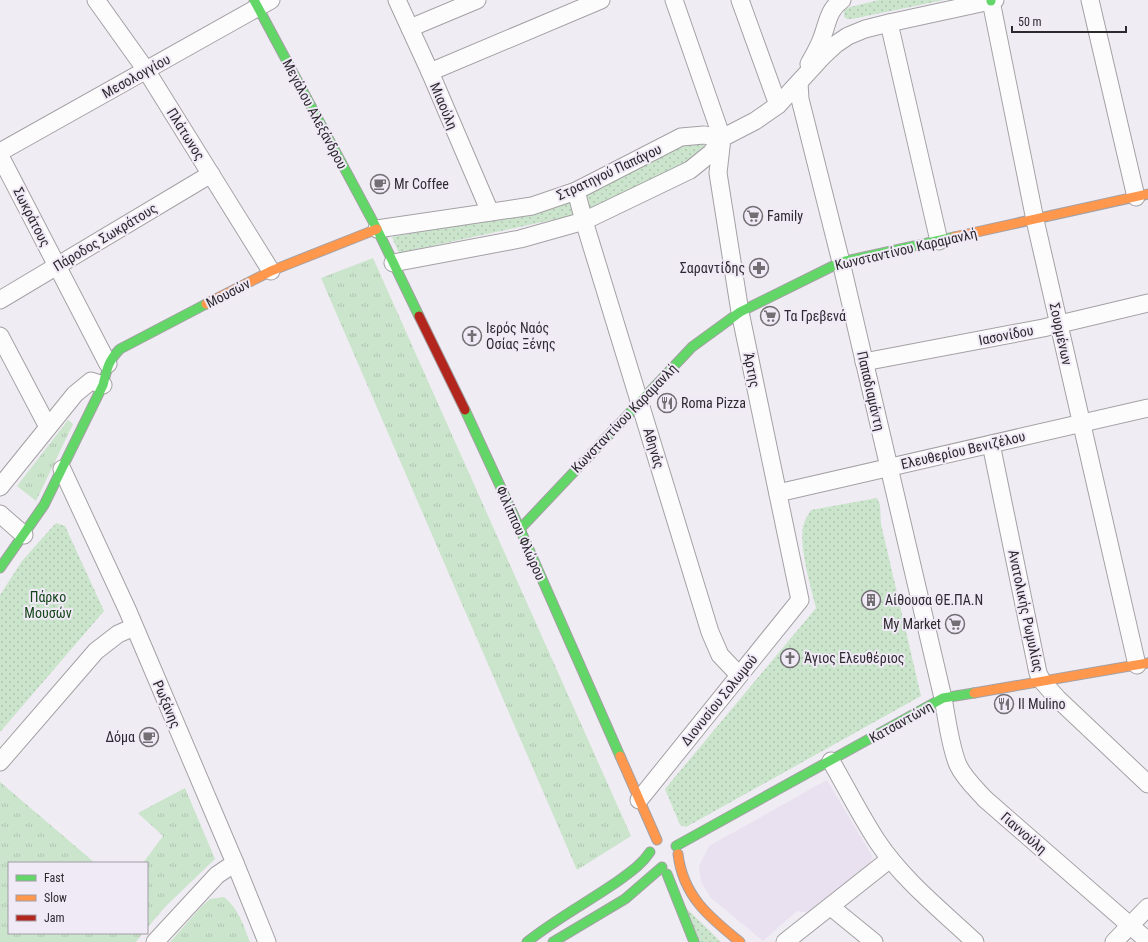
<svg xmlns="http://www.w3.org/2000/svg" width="1148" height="942" font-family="'Roboto Condensed',sans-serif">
  <defs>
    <pattern id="grass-tufts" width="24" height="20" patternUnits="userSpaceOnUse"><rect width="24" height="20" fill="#cbe4cc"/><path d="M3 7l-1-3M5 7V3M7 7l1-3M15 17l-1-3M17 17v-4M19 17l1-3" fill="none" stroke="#afc4b0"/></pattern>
    <pattern id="park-dots" width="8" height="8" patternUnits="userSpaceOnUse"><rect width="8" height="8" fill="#cbe4cc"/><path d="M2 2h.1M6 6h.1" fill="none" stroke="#afc4b0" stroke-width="1.8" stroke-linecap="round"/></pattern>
  </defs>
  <rect width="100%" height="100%" fill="#f0ecf3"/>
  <polygon fill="#e9e1f0" points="827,780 872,856 870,864 809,913 797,911 763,941 711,898 701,882 699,866 709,846"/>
  <g fill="url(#grass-tufts)">
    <polygon points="373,258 631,836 577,870 321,278"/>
    <polygon points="68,420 73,424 36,501 17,486"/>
    <polygon points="0,782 95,863 9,863 9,933 143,933 136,942 0,942"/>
    <polygon points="185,788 215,859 166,906 147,928 147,863 143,863 163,836 138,813"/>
    <path d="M224 897C239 909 243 925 250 942H170L202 906 210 899Z"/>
  </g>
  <g fill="url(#park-dots)">
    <polygon points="879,0 944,0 852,19 847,19 844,17 844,10 850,7"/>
    <polygon points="688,141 705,145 696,161 579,214 399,253 392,237 490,218"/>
    <path d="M877 498 880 505 881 524 921 696 686 827 680 825 665 789 816 608C811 587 799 547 803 527 804 521 808 515 811 510Z"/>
    <polygon points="56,523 65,526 104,611 0,732 0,595 22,561"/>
    <polygon points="685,907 721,942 699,942"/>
  </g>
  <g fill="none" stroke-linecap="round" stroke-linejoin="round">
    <defs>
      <g id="street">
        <polyline points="96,0 146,70 271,271"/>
        <polyline points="397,0 430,72 490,212"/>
        <polyline points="740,0 778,105"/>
        <polyline points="1090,0 1136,197"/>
        <polyline points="991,1 1035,220 1137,665"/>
        <polyline points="889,23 939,241"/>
        <polyline points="410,28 477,0"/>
        <path d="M809 64C814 55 820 45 823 35 828 21 829 9 842 0"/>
        <polyline points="430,72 601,0"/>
        <path d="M799 83 800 99 841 262 943 698C947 719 950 746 958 765 964 778 975 788 985 799L1148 941"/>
        <polyline points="0,152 271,0"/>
        <polyline points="0,156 108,364"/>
        <polyline points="576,191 584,221 710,632 720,655 739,675"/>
        <polyline points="377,229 532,206 576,191 681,137 704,135 722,138"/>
        <polyline points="393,263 520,239 584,221 690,170 711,153 722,138 755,121 778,105 823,56 836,44 848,36 865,29 889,23 995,0"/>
        <polyline points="0,300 211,174"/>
        <polyline points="0,336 48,427"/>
        <polyline points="864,362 1043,328 1148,303"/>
        <polyline points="991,444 1038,673 1042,681 1058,699 1148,784"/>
        <polyline points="62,469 127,609 235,863 267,942"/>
        <polyline points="0,487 75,394 91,381 103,385"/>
        <polyline points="778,493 1148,408"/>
        <polyline points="0,514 24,535"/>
        <path d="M831 761C846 787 860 815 877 841 903 880 941 910 975 942"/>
        <polyline points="0,762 96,651 118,634 134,627"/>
        <polyline points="639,800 800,600 740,312 718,173 722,138 674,0"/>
        <polyline points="831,907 874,942"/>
        <polyline points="155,942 217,875 235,863"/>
        <polyline points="785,942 890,859"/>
        <polyline points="1114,942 1148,907"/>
      </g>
      <g id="fast">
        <polyline points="254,0 377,229 419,316"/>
        <polyline points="991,0 991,1"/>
        <polyline points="465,410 520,529 620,756"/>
        <polyline points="520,529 692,347 740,312 841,262 954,237"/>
        <path d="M0 568 44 505 103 385C107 369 108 361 120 349L206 304"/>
        <polyline points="676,846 943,698 974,693"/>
        <polyline points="667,874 694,942"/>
        <path d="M527 942C557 918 590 901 621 879 632 871 642 864 650 852"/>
        <polyline points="553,942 625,899 662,867"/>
      </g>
      <g id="slow">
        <polyline points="954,237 1148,194"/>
        <polyline points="206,304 271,271 377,229"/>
        <polyline points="974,693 1148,663"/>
        <polyline points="620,756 657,840"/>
        <path d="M678 854C683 896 709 917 740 942"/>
      </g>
      <polyline id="jam" points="419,316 465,410"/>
    </defs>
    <use href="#street" stroke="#a4a1a5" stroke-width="19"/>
    <use href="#fast" stroke="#a4a1a5" stroke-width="11"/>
    <use href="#slow" stroke="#a4a1a5" stroke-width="11"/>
    <use href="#jam" stroke="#a4a1a5" stroke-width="11"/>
    <use href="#street" stroke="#fdfcfd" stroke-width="17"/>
    <use href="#fast" stroke="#63d668" stroke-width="9"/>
    <use href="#slow" stroke="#ff974d" stroke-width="9"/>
    <use href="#jam" stroke="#b3261e" stroke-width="9"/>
  </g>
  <defs>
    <symbol id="cafe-ring" viewBox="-11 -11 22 22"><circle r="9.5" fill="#f0e9f6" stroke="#716e74" stroke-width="1.5"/><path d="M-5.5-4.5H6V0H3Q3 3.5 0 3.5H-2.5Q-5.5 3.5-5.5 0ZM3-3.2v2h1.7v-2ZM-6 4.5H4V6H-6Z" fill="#716e74"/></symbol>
    <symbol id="supermarket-ring" viewBox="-11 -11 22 22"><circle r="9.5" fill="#f0e9f6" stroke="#716e74" stroke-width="1.5"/><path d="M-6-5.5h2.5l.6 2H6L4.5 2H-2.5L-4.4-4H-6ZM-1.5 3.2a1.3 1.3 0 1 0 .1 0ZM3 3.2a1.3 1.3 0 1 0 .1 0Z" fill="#716e74"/></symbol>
    <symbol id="pharmacy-ring" viewBox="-11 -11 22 22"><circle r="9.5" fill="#f0e9f6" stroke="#716e74" stroke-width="1.5"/><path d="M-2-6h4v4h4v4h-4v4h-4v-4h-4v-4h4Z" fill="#716e74"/></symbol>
    <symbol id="church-ring" viewBox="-11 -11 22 22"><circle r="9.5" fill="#f0e9f6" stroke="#716e74" stroke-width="1.5"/><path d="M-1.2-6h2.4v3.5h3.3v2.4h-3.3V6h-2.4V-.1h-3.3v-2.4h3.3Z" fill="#716e74"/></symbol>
    <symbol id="restaurant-ring" viewBox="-11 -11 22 22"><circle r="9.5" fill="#f0e9f6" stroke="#716e74" stroke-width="1.5"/><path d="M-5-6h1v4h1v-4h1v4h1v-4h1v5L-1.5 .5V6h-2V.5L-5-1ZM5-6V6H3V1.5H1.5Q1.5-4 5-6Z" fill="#716e74"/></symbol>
    <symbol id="building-ring" viewBox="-11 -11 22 22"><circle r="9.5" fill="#f0e9f6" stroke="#716e74" stroke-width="1.5"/><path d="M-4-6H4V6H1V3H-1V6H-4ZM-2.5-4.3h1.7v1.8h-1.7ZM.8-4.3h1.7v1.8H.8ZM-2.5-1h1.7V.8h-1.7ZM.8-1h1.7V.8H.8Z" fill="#716e74"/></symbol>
  </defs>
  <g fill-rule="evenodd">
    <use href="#cafe-ring" x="369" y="173" width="22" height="22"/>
    <use href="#supermarket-ring" x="742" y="205" width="22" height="22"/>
    <use href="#pharmacy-ring" x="748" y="257" width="22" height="22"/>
    <use href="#supermarket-ring" x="759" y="305" width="22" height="22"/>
    <use href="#church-ring" x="461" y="325" width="22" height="22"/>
    <use href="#restaurant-ring" x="656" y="392" width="22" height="22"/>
    <use href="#building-ring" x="860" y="589" width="22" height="22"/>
    <use href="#supermarket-ring" x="944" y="613" width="22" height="22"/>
    <use href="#church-ring" x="779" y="647" width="22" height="22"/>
    <use href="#restaurant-ring" x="993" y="693" width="22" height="22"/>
    <use href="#cafe-ring" x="138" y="726" width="22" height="22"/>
  </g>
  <g text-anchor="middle" stroke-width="4" stroke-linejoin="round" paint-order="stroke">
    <g font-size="14" fill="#2d2a2f" stroke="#f0e9f6">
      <text transform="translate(136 76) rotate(-29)" y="5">Μεσολογγίου</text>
      <text transform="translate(444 106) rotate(67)" y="5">Μιαούλη</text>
      <text transform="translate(315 114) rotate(62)" y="5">Μεγάλου Αλεξάνδρου</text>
      <text transform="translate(186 134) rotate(58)" y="5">Πλάτωνος</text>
      <text transform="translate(609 172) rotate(-25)" y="5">Στρατηγού Παπάγου</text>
      <text transform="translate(32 217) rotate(63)" y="5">Σωκράτους</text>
      <text transform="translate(105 237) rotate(-31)" y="5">Πάροδος Σωκράτους</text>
      <text transform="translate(906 249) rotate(-13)" y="5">Κωνσταντίνου Καραμανλή</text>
      <text transform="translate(228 293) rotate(-27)" y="5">Μουσών</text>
      <text transform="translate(1061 334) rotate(78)" y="5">Σουρμένων</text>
      <text transform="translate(1006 335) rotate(-11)" y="5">Ιασoνίδου</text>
      <text transform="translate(752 370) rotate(78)" y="5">Άρτης</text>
      <text transform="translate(871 391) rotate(77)" y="5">Παπαδιαμάντη</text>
      <text transform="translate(624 418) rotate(-46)" y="5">Κωνσταντίνου Καραμανλή</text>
      <text transform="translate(654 448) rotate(73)" y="5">Αθηνάς</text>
      <text transform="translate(963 450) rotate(-13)" y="5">Ελευθερίου Βενιζέλου</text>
      <text transform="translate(521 533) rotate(66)" y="5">Φιλίππου Φλώρου</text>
      <text transform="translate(1026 611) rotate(78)" y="5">Ανατολικής Ρωμυλίας</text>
      <text transform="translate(719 700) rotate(-51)" y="5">Διονυσίου Σολωμού</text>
      <text transform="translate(167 704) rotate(67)" y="5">Ρωξάνης</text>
      <text transform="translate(901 722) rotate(-29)" y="5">Κατσαντώνη</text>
      <text transform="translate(1024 833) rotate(41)" y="5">Γιαννούλη</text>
    </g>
    <g font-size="14" fill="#2d2a2f" stroke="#f0e9f6" text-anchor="start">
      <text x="394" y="189">Mr Coffee</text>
      <text x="767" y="221">Family</text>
      <text x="745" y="273" text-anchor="end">Σαραντίδης</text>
      <text x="784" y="321">Τα Γρεβενά</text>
      <text x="486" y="333">Ιερός Ναός<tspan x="486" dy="16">Οσίας Ξένης</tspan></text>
      <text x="681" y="408">Roma Pizza</text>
      <text x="885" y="605">Αίθουσα ΘΕ.ΠΑ.Ν</text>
      <text x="941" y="629" text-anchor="end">My Market</text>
      <text x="804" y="663">Άγιος Ελευθέριος</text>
      <text x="1018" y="709">Il Mulino</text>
      <text x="135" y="742" text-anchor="end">Δόμα</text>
    </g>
    <g font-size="14" fill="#124618" stroke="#f0e9f6">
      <text x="48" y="602">Πάρκο<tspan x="48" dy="16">Μουσών</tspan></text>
    </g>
  </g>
  <rect x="8" y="862" width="140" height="72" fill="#f0e9f6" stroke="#a29da6"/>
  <rect x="16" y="875" width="20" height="6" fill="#63d668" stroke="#a29da6"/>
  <text x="44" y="882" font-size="12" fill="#2d2a2f">Fast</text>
  <rect x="16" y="895" width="20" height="6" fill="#ff974d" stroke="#a29da6"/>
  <text x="44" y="902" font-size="12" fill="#2d2a2f">Slow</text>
  <rect x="16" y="915" width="20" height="6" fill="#b3261e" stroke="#a29da6"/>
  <text x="44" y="922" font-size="12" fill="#2d2a2f">Jam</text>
  <path d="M1012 26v6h114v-6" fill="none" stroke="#2d2a2f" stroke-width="2"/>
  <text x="1018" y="26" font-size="12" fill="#2d2a2f" stroke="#f0e9f6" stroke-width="3" paint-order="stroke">50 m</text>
</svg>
